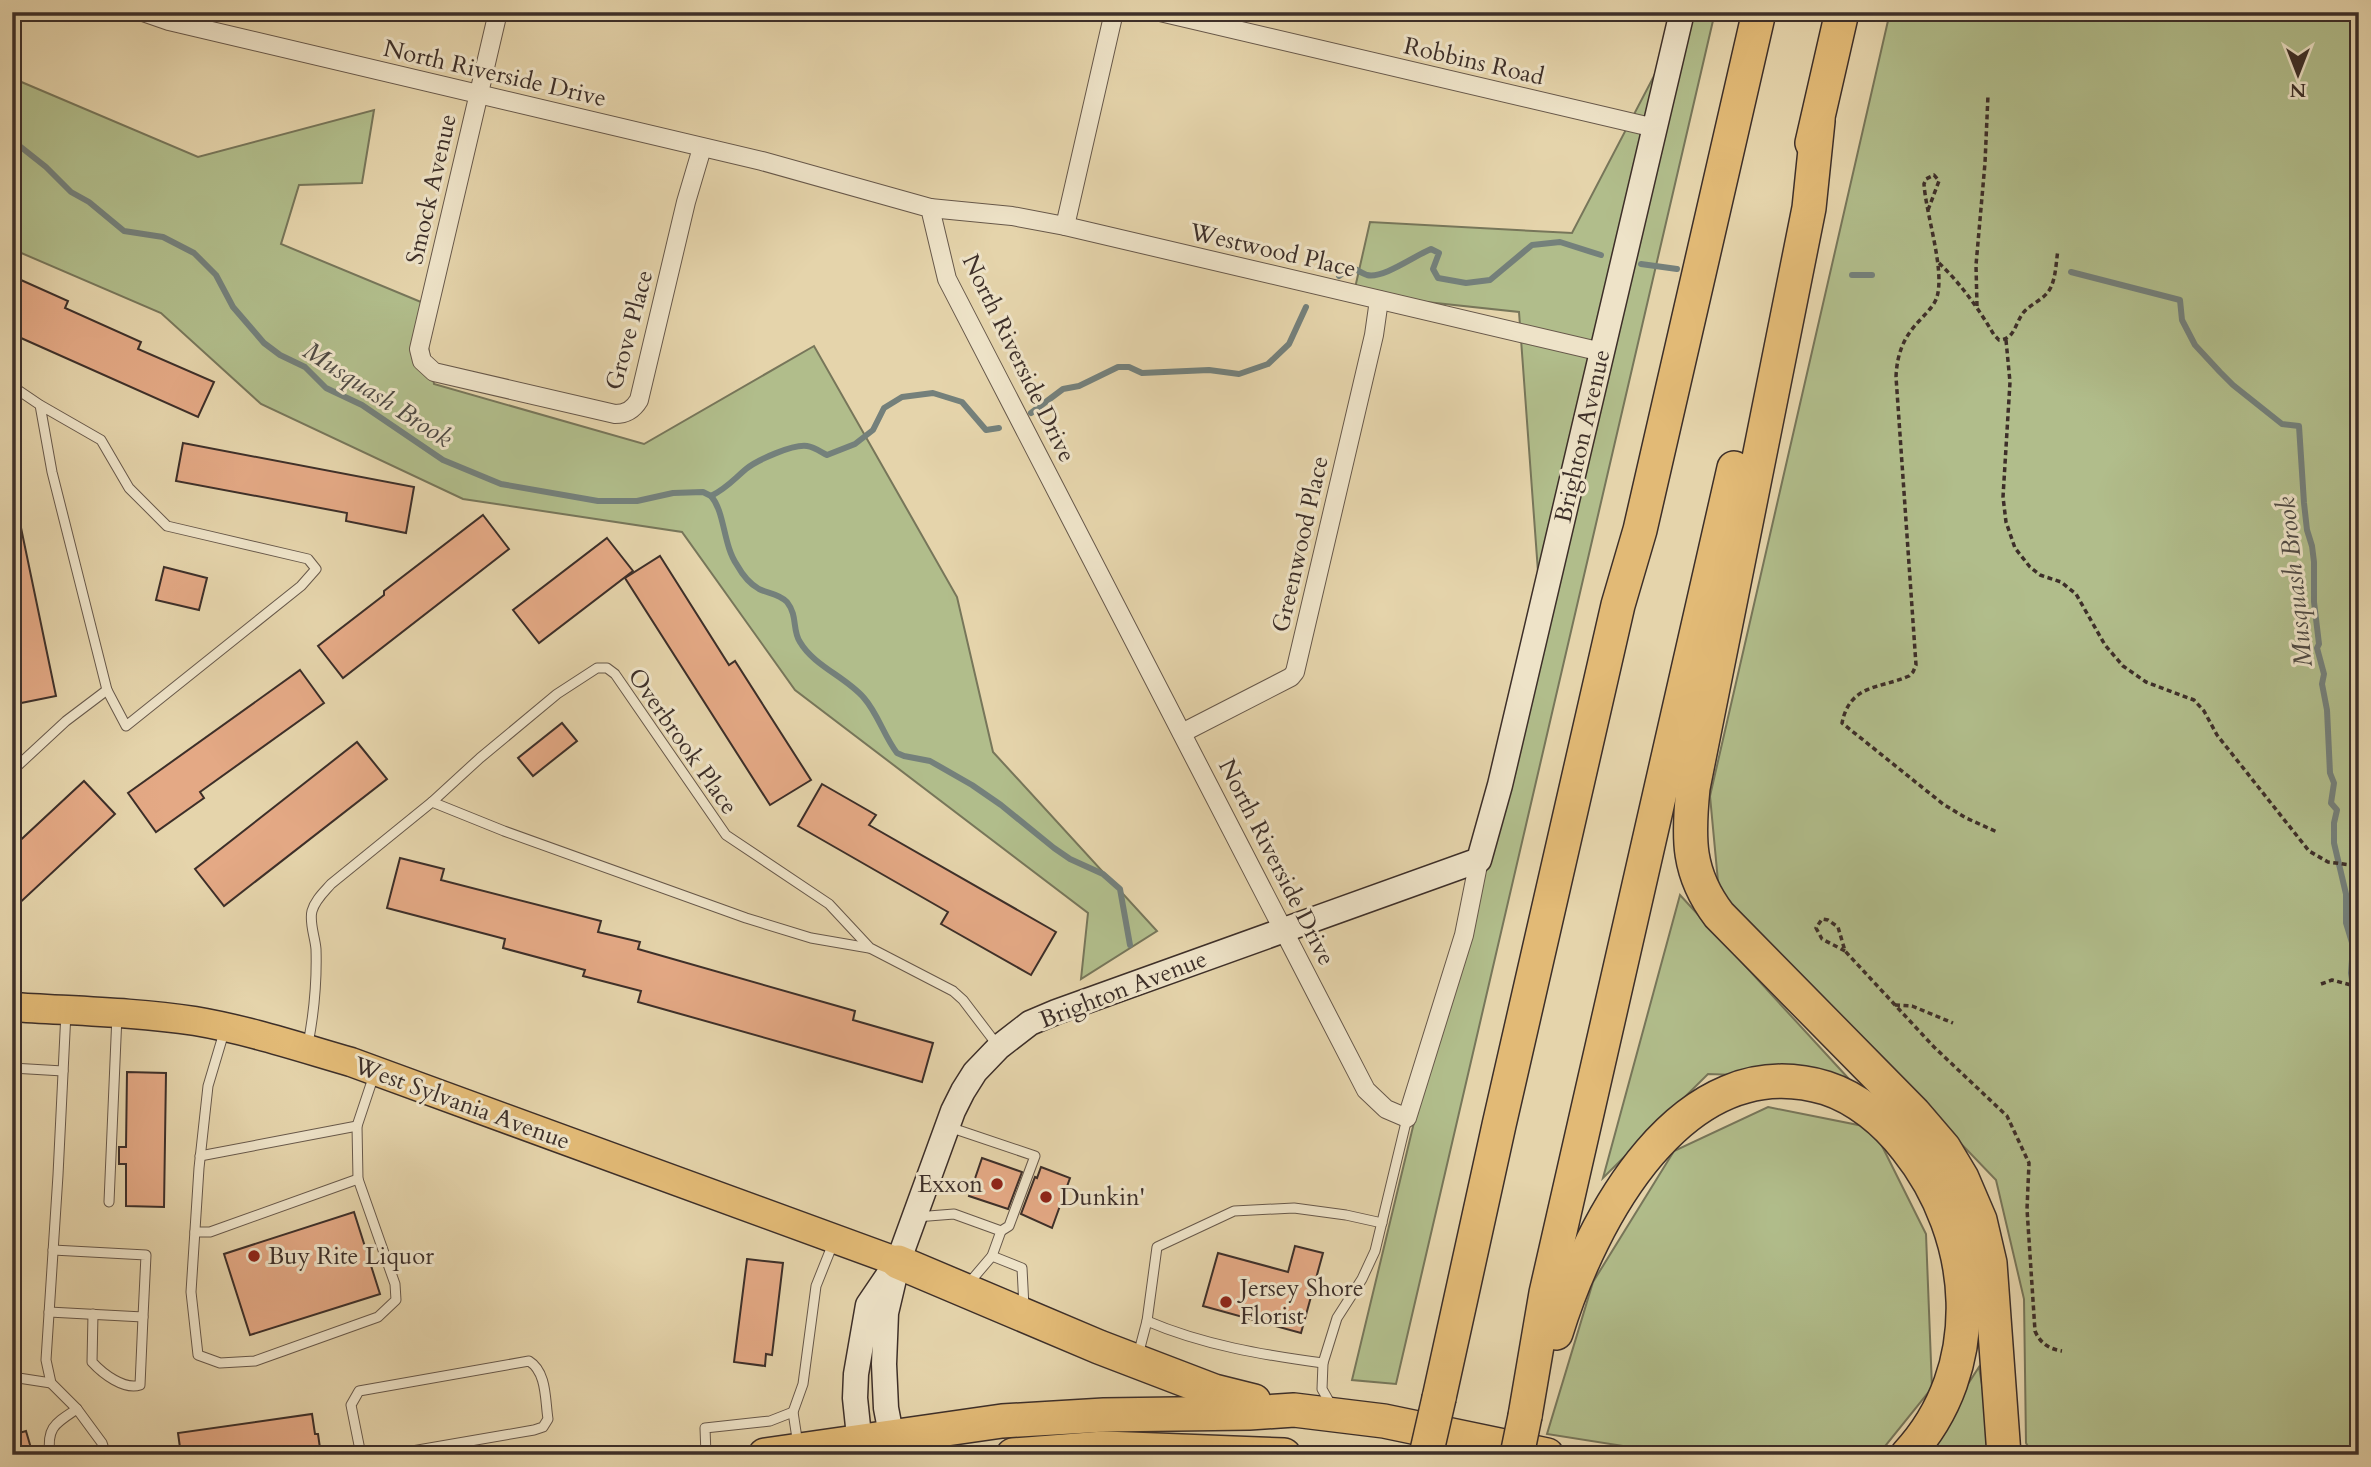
<svg xmlns="http://www.w3.org/2000/svg" width="2371" height="1467" font-family="Cardo,serif">
  <rect width="100%" height="100%" fill="#e5d4ab"/>
  <filter id="stains"><feTurbulence type="fractalNoise" baseFrequency=".00286" numOctaves="4"/><feColorMatrix values="0 0 0 0 .2 0 0 0 0 .09 0 0 0 0 .02 0 0 0 .5 -.17"/></filter>
  <radialGradient id="worn" r=".72"><stop offset=".6" stop-color="#630" stop-opacity="0"/><stop offset="1" stop-color="#630" stop-opacity=".3"/></radialGradient>
  <g fill="#b1bd8b" stroke="#77765a" stroke-width="2">
    <polygon points="1682,12 1715,12 1396,1384 1352,1380 1540,599 1519,312 1389,298 1355,288 1370,222 1572,233 1677,32"/>
    <polygon points="1890,12 2359,12 2359,1455 2033,1455 2026,1443 2024,1299 1996,1180 1719,892 1710,796"/>
    <polygon points="12,78 198,157 374,110 362,183 299,185 281,244 421,302 434,384 644,444 814,346 957,597 993,752 1157,931 1081,979 1088,913 795,690 682,532 463,499 261,404 161,313 12,249"/>
    <polygon points="1680,895 1849,1079 1708,1074 1603,1178"/>
    <polygon points="1768,1107 1873,1128 1926,1234 1932,1388 1878,1455 1680,1455 1547,1434 1593,1282 1674,1151"/>
    <polygon points="1979,1367 1994,1455 1922,1455"/>
  </g>
  <g fill="none" stroke-linecap="round" stroke-linejoin="round">
    <g stroke="#74807b" stroke-width="6">
      <polyline points="12,140 46,167 71,192 89,202 124,231 163,237 194,253 216,275 233,307 264,343 280,355 305,367 326,388 362,405 443,460 501,484 598,501 637,501 673,493 703,492 711,496"/>
      <polyline points="1641,264 1677,269"/>
      <polyline points="2071,272 2180,300 2182,320 2195,345 2220,372 2233,385 2282,424 2299,426 2304,503 2307,530 2312,546 2314,562 2314,602 2319,644 2317,648 2324,674 2322,684 2327,710 2330,773 2334,783 2331,803 2337,810 2334,823 2334,843 2346,894 2346,923 2353,946 2351,973 2359,1023"/>
      <polyline points="1852,275 1872,275"/>
      <path d="M1339 276 1351 267C1356 269 1361 273 1367 275 1383 279 1414 256 1431 249L1439 253 1433 269 1438 278 1466 283 1490 280 1532 245 1560 242 1601 255"/>
      <polyline points="1031,413 1063,389 1079,386 1118,367 1129,367 1142,373 1209,370 1239,374 1268,364 1289,344 1306,307"/>
      <path d="M711 496C725 512 723 545 737 565 742 574 750 584 759 589 769 594 778 593 787 602 798 616 792 630 800 642 814 666 846 677 864 698 878 714 884 736 897 753L904 756 930 761 972 785 1001 805 1054 848 1070 859 1103 874 1120 889 1130 945"/>
      <path d="M711 496C727 488 733 480 746 469 757 460 793 444 807 446 814 447 821 452 827 455L855 444 873 430 884 408 902 397 933 393 962 402 986 430 999 428"/>
    </g>
  </g>
  <g fill="#e4a985" stroke="#3d2f29" stroke-width="2">
    <polygon points="12,276 68,301 65,308 141,342 138,349 214,382 198,417 12,334"/>
    <polygon points="183,443 414,487 406,533 346,521 347,513 176,481"/>
    <polygon points="483,515 509,549 343,678 318,646 384,595 384,591"/>
    <polygon points="20,523 56,696 16,704 12,688 12,524"/>
    <polygon points="607,538 633,571 539,643 513,610"/>
    <polygon points="660,556 729,665 735,661 811,780 770,805 625,578"/>
    <polygon points="164,567 207,578 199,610 156,600"/>
    <polygon points="300,670 324,703 200,792 204,798 156,832 128,793"/>
    <polygon points="562,723 577,741 533,776 518,758"/>
    <polygon points="357,742 387,779 224,906 195,869"/>
    <polygon points="84,781 115,814 12,910 12,848"/>
    <polygon points="822,784 876,815 869,825 1056,932 1031,975 941,924 948,912 798,826"/>
    <polygon points="400,858 444,869 441,880 601,921 598,932 640,942 638,949 855,1011 853,1020 933,1043 922,1082 638,1002 641,991 583,976 585,970 503,948 505,939 387,908"/>
    <polygon points="127,1072 166,1073 164,1207 126,1206 126,1164 119,1164 119,1147 126,1147"/>
    <polygon points="982,1158 1022,1172 1008,1209 969,1196"/>
    <polygon points="1041,1167 1070,1178 1052,1228 1021,1214 1035,1177 1037,1178"/>
    <polygon points="354,1212 380,1294 250,1335 224,1254"/>
    <polygon points="1295,1246 1323,1253 1301,1333 1203,1306 1218,1253 1288,1272"/>
    <polygon points="747,1259 783,1263 772,1355 766,1354 765,1366 734,1362"/>
    <polygon points="312,1414 315,1434 318,1434 321,1455 181,1455 178,1433"/>
    <polygon points="26,1431 33,1455 12,1455 12,1435"/>
  </g>
  <g fill="none" stroke-linecap="round" stroke-linejoin="round">
    <defs>
      <g id="lane">
        <polyline points="12,386 40,405 101,440 129,488 167,526 308,559 316,569 301,586 126,726 107,690 52,472 40,405"/>
        <polyline points="12,771 66,721 107,690"/>
        <polyline points="432,802 480,758 557,694 597,668 607,668 615,674 726,835 829,904 870,948 953,991 963,1000 998,1046"/>
        <polyline points="66,1012 58,1175 46,1360 51,1383 77,1409 102,1443 106,1455"/>
        <polyline points="225,1029 208,1086 199,1168 191,1292 198,1355 220,1363 255,1361 378,1317 396,1300 395,1284 358,1179 357,1126 374,1075"/>
        <path d="M308 1044C314 1013 317 981 316 949 315 937 309 922 312 911 315 900 324 892 331 884L432 802 504 831 746 918 811 938 869 948"/>
        <polyline points="12,1068 63,1071"/>
        <polyline points="949,1127 1035,1156 1009,1226 1001,1231"/>
        <polyline points="200,1156 357,1126"/>
        <polyline points="109,1202 117,1015"/>
        <polyline points="916,1217 954,1214 1001,1231 992,1256 969,1283"/>
        <polyline points="195,1232 210,1232 358,1179"/>
        <polyline points="992,1256 1022,1268 1024,1307"/>
        <polyline points="49,1312 143,1317 146,1255 53,1250"/>
        <path d="M93 1314 92 1362C103 1374 124 1390 140 1385L143 1317"/>
        <path d="M1147 1321C1203 1345 1263 1355 1323 1363"/>
        <polyline points="1138,1355 1147,1321 1157,1247 1234,1211 1294,1208 1346,1215 1382,1223"/>
        <polyline points="12,1377 51,1383"/>
        <polyline points="1331,1405 1322,1389 1323,1363 1337,1318 1362,1279 1375,1251 1407,1118"/>
        <polyline points="798,1445 793,1412 803,1384 816,1286 834,1241"/>
        <path d="M50 1455C46 1427 56 1423 77 1409"/>
        <path d="M361 1455 351 1405 359 1391 529 1361C547 1372 545 1400 548 1419L543 1427 534 1430 389 1455"/>
        <polyline points="706,1455 705,1428 770,1421 793,1412"/>
      </g>
      <g id="street">
        <polyline points="143,12 169,21 762,161 930,208 947,279 1366,1090 1386,1109 1407,1118 1464,935 1479,860"/>
        <path d="M498 12 419 349 422 361 434 372 615 414C626 414 633 410 639 400L686 202 702 148"/>
        <polyline points="1160,12 1655,128"/>
        <polyline points="930,208 1012,216 1065,226 1602,352"/>
        <polyline points="1065,226 1114,12"/>
        <polyline points="1182,733 1291,677 1295,672 1374,335 1379,300"/>
      </g>
      <g id="secondary">
        <polyline points="861,1455 855,1398 856,1374 868,1305 889,1274"/>
        <polyline points="895,1455 886,1408 884,1364 886,1313 898,1262 953,1111 963,1091 975,1072 999,1047 1030,1023 1056,1012 1479,860 1500,785 1682,12"/>
      </g>
      <path id="primary" d="M12 1007C73 1011 135 1012 195 1021 248 1030 299 1047 351 1062L898 1262"/>
      <g id="highway">
        <path d="M1818 121 1809 208 1693 788C1688 838 1687 873 1719 915L1914 1113 1944 1148 1962 1178 1980 1220 1990 1263 2004 1455"/>
        <polyline points="1812,143 1842,12"/>
        <polyline points="898,1262 1099,1347 1214,1391 1254,1401"/>
        <path d="M1556 1333C1590 1222 1682 1044 1826 1088 1857 1098 1886 1122 1906 1148 1977 1236 1987 1369 1907 1455"/>
        <polyline points="1439,1398 1499,1125 1618,605 1640,530 1759,12"/>
        <polyline points="1525,1416 1546,1293 1734,468"/>
        <polyline points="765,1455 1002,1421 1104,1415 1249,1413 1294,1410 1384,1421 1547,1455"/>
        <polyline points="1013,1455 1104,1448 1284,1455"/>
      </g>
    </defs>
    <use href="#lane" stroke="#67584a" stroke-width="11"/>
    <use href="#street" stroke="#67584a" stroke-width="20"/>
    <use href="#secondary" stroke="#3d2f29" stroke-width="27"/>
    <use href="#primary" stroke="#3d2f29" stroke-width="31"/>
    <use href="#highway" stroke="#3d2f29" stroke-width="36"/>
    <g stroke="#3d2f29" stroke-width="3.5" stroke-dasharray="5 3.5" stroke-linecap="butt">
      <path d="M1928 210 1939 181 1934 175 1926 179 1924 184C1926 215 1945 269 1937 297 1934 306 1927 312 1921 319 1904 336 1897 353 1896 377L1916 665 1913 672 1909 676C1879 689 1850 684 1842 723L1943 804 1966 818 1997 832"/>
      <path d="M1939 263C1961 284 1979 309 1994 335L1999 340C2014 340 2015 324 2023 313 2031 303 2045 300 2051 287 2056 276 2056 262 2058 250"/>
      <polyline points="1977,306 1976,265 1985,163 1988,95"/>
      <polyline points="2006,340 2010,382 2003,497 2006,522 2015,548 2030,567 2040,575 2061,582 2076,594 2105,645 2123,666 2146,682 2194,700 2204,711 2217,735 2309,851 2328,862 2359,866"/>
      <path d="M1845 951 1822 939 1816 928 1822 919 1828 920 1838 927 1845 951 1934 1047 2007 1116 2029 1163 2027 1209 2035 1331C2040 1343 2049 1349 2062 1351"/>
      <polyline points="2321,984 2332,980 2359,987"/>
      <polyline points="1895,1005 1912,1006 1953,1023"/>
      <polyline points="2358,1190 2359,1190"/>
    </g>
    <use href="#lane" stroke="#eee3c8" stroke-width="9"/>
    <use href="#street" stroke="#eee3c8" stroke-width="18"/>
    <use href="#secondary" stroke="#eee3c8" stroke-width="24"/>
    <use href="#primary" stroke="#e2ba76" stroke-width="28"/>
    <use href="#highway" stroke="#e2ba76" stroke-width="33"/>
    <defs>
      <g id="highway-bridge">
        <polyline points="1426,1455 1439,1398"/>
        <polyline points="1517,1455 1525,1416"/>
      </g>
    </defs>
    <use href="#highway-bridge" stroke="#3d2f29" stroke-width="36" stroke-linecap="butt"/>
    <use href="#highway-bridge" stroke="#e2ba76" stroke-width="33"/>
  </g>
  <g fill="#8f2418" stroke="#eee3c8" stroke-width="2.5">
    <circle cx="997" cy="1184" r="7"/>
    <circle cx="1046" cy="1197" r="7"/>
    <circle cx="254" cy="1256" r="7"/>
    <circle cx="1226" cy="1302" r="7"/>
  </g>
  <g text-anchor="middle" stroke-width="6" stroke-linejoin="round" paint-order="stroke">
    <g font-size="24" fill="#3d2f29" stroke="#eee3c8">
      <text transform="translate(1474 61) rotate(13)" y="8">Robbins Road</text>
      <text transform="translate(495 73) rotate(13)" y="8">North Riverside Drive</text>
      <text transform="translate(431 189) rotate(-77)" y="8">Smock Avenue</text>
      <text transform="translate(1273 250) rotate(13)" y="8">Westwood Place</text>
      <text transform="translate(629 330) rotate(-75)" y="8">Grove Place</text>
      <text transform="translate(1019 358) rotate(64)" y="8">North Riverside Drive</text>
      <text transform="translate(1582 436) rotate(-77)" y="8">Brighton Avenue</text>
      <text transform="translate(1300 544) rotate(-77)" y="8">Greenwood Place</text>
      <text transform="translate(683 741) rotate(55)" y="8">Overbrook Place</text>
      <text transform="translate(1277 862) rotate(63)" y="8">North Riverside Drive</text>
      <text transform="translate(1123 989) rotate(-21)" y="8">Brighton Avenue</text>
      <text transform="translate(462 1103) rotate(20)" y="8">West Sylvania Avenue</text>
    </g>
    <g font-size="24" fill="#3d2f29" stroke="#eee3c8" text-anchor="start">
      <text x="983" y="1192" text-anchor="end">Exxon</text>
      <text x="1060" y="1205">Dunkin'</text>
      <text x="268" y="1264">Buy Rite Liquor</text>
      <text x="1240" y="1296">Jersey Shore<tspan x="1240" dy="28">Florist</tspan></text>
    </g>
    <g font-size="26" font-style="italic" fill="#4f4a44" stroke="#eee3c8">
      <text transform="translate(378 394) rotate(33)" y="9">Musquash Brook</text>
      <text transform="translate(2294 582) rotate(-96)" y="9">Musquash Brook</text>
    </g>
  </g>
  <rect width="2371" height="1467" fill="none" stroke="#e5d4ab" stroke-width="42"/>
  <rect x="14" y="14" width="2343" height="1439" fill="none" stroke="#3d2f29" stroke-width="3.5"/>
  <rect x="21" y="21" width="2329" height="1425" fill="none" stroke="#3d2f29" stroke-width="2"/>
  <g transform="translate(2298 74) rotate(180)" stroke="#eee3c8" stroke-width="5" paint-order="stroke">
  <path d="M0-5L12 26L0 18L-12 26Z" fill="#3d2f29"/>
  <text y="-10" font-size="19" font-weight="bold" text-anchor="middle" fill="#3d2f29">N</text>
  </g>
  <rect width="100%" height="100%" filter="url(#stains)"/>
  <rect width="100%" height="100%" fill="url(#worn)"/>
</svg>
